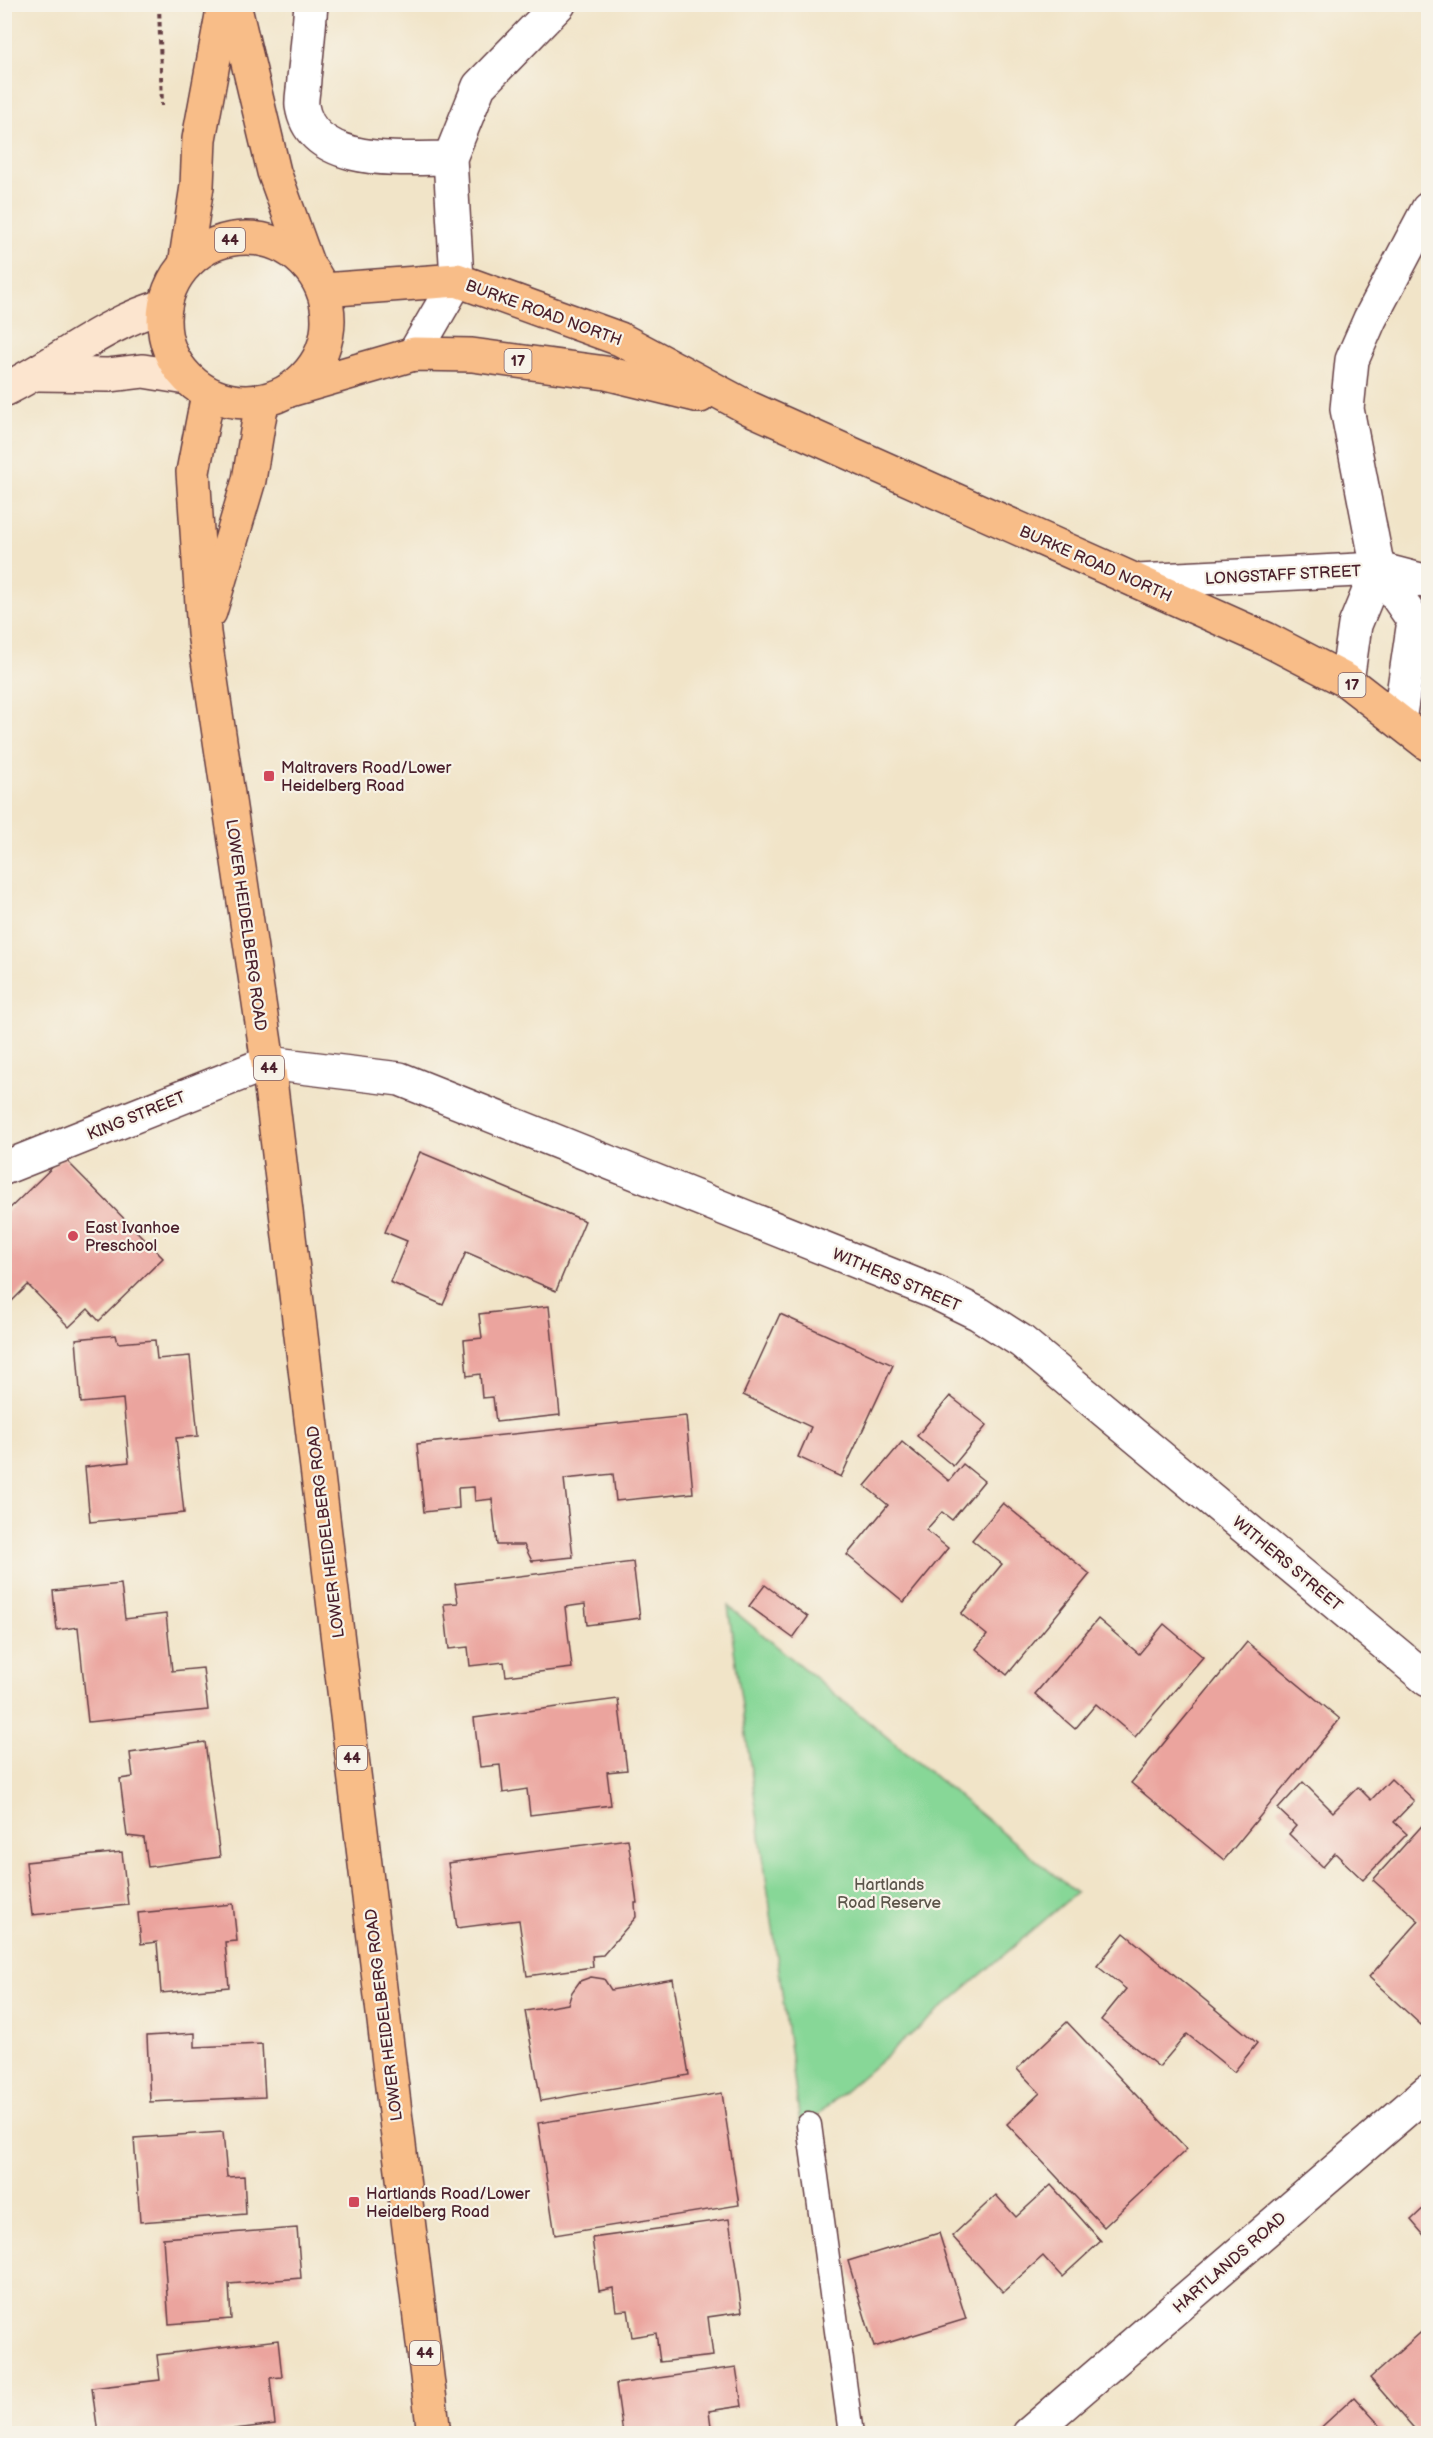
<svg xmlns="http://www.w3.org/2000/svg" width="1433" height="2438" font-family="'Balsamiq Sans',sans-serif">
  <rect width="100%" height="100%" fill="#f7f3e8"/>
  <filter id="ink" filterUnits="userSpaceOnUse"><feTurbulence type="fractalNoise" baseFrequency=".0167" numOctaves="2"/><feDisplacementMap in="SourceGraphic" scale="12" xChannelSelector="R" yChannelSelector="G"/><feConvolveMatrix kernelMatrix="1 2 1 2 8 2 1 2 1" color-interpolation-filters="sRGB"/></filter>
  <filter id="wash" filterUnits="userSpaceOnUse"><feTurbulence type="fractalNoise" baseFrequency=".008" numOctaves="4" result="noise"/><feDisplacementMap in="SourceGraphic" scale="24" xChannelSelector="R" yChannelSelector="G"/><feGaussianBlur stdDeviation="1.35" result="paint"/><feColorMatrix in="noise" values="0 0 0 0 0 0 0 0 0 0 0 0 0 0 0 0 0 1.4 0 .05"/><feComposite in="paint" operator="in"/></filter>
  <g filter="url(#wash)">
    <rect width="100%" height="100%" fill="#f1e4c8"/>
    <polygon fill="#87d797" stroke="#687b61" stroke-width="1.5" points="728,1606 1076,1893 801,2129"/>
    <g id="blocks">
      <g fill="#eba49e">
        <polygon points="420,1152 585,1221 556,1291 466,1252 443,1305 390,1282 407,1241 385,1232"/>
        <polygon points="63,1157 163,1258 99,1321 88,1309 69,1327 28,1285 4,1309 4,1214"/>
        <polygon points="549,1306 560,1415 496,1422 493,1397 482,1398 480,1374 467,1376 464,1340 482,1338 479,1314"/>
        <polygon points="780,1314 893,1365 841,1477 798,1457 811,1427 743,1395"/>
        <polygon points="116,1335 118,1343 155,1340 157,1359 190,1356 198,1436 176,1438 184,1513 90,1522 85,1467 129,1462 123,1399 81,1403 76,1339"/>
        <polygon points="950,1396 987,1425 953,1466 917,1436"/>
        <polygon points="686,1416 693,1493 616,1501 613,1474 564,1479 573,1557 532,1561 524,1545 497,1545 492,1499 475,1501 474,1487 458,1488 459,1508 424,1512 417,1444"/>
        <polygon points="902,1442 949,1481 963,1464 984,1481 952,1520 942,1512 926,1530 948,1548 904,1602 847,1555 888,1505 865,1486"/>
        <polygon points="1003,1503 1090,1574 1007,1675 976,1649 987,1635 961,1614 1002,1564 972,1540"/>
        <polygon points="633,1562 640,1618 587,1625 585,1604 565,1607 572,1668 506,1676 504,1662 470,1666 468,1647 449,1649 444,1604 458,1603 455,1584"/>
        <polygon points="121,1584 125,1619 166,1614 172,1671 203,1668 208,1710 88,1722 78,1627 57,1630 53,1591"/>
        <polygon points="765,1585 808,1617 793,1638 749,1606"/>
        <polygon points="1098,1619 1139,1654 1164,1624 1203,1657 1135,1737 1096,1704 1075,1729 1035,1694"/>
        <polygon points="1247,1642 1340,1719 1224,1860 1131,1783"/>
        <polygon points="618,1699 627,1770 607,1772 611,1805 530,1815 527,1789 503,1793 500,1765 480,1767 474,1718"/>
        <polygon points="205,1742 220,1857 148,1867 144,1838 127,1836 120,1779 133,1777 130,1753"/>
        <polygon points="1391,1779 1414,1801 1394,1822 1407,1834 1363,1880 1335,1853 1323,1867 1289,1834 1296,1826 1278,1809 1303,1782 1333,1812 1358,1787 1371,1800"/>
        <polygon points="1428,1819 1428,2017 1421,2025 1369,1977 1419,1921 1373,1880"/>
        <polygon points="628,1839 637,1903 635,1903 636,1917 603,1955 592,1956 593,1967 527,1976 519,1920 457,1928 448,1863"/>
        <polygon points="122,1852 128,1905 32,1915 26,1862"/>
        <polygon points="233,1904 237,1941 225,1942 229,1987 161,1993 157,1942 141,1944 138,1913"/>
        <polygon points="1124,1933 1257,2043 1234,2072 1187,2034 1159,2067 1101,2020 1126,1989 1097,1966"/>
        <polygon points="591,1977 604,1979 611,1990 673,1979 689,2075 541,2101 525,2011 568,2004 572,1992 580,1981"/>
        <polygon points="1067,2022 1187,2149 1104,2227 1007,2124 1040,2093 1017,2069"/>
        <polygon points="195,2033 195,2047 262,2044 265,2097 150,2102 147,2036"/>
        <polygon points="722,2093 739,2205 555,2235 538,2123"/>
        <polygon points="223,2132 227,2177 244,2176 246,2214 140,2222 134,2138"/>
        <polygon points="1051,2185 1101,2241 1062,2277 1043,2256 1003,2292 952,2236 996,2195 1016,2217"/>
        <polygon points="1428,2204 1428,2240 1411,2220"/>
        <polygon points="729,2219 742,2312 708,2317 713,2356 660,2362 656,2333 632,2337 628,2310 616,2311 613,2288 599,2291 592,2238"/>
        <polygon points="297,2228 301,2278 229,2284 231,2319 169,2324 163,2238"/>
        <polygon points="939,2233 966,2319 874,2347 848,2261"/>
        <polygon points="1428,2326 1428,2434 1419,2434 1370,2378"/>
        <polygon points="278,2340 282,2377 270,2378 275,2424 195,2434 98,2434 92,2388 160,2380 157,2355"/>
        <polygon points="736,2367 742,2406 709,2411 712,2434 623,2434 616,2384"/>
        <polygon points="1354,2397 1388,2434 1314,2434"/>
      </g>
    </g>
  </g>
  <g filter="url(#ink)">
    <use href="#blocks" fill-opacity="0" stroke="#633d43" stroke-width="1.5"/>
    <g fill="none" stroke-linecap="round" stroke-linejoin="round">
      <defs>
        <polyline id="lane" points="809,2125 851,2434"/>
        <g id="street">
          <path d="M311 4C309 29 307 54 304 78 304 87 301 98 302 106 312 168 405 158 450 158"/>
          <polyline points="414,354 457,280 450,158 479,86 559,4"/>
          <polyline points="1137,581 1378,569 1428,582"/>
          <polyline points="1347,681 1355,625 1378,569"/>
          <polyline points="1399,721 1414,621 1378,569 1347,409 1352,360 1370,319 1428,209"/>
          <polyline points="4,1168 268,1063 400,1079 936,1293 979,1314 1021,1341 1428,1680"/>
          <polyline points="1029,2434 1428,2091"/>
        </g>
        <g id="secondary">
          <polyline points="37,374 109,375 143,371 187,378"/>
          <path d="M4 390C59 363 105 322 165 306"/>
        </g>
        <g id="primary">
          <polyline points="234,4 274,172 308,266"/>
          <circle cx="246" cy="320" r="82"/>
          <polyline points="185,265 197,186 199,139 224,4"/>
          <polyline points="323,290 457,280 620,339 749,408 1266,639 1347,681 1428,744"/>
          <polyline points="290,390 414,354 472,355 606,373 700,396"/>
          <polyline points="208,394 193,472 204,633 268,1063 434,2434"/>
          <polyline points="210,612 249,480 262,401"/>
        </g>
      </defs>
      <use href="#lane" stroke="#633d43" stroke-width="27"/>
      <use href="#street" stroke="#633d43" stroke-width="36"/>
      <use href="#secondary" stroke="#633d43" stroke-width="36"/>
      <use href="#primary" stroke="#633d43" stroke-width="36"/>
      <polyline stroke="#633d43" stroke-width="4" stroke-dasharray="4.5 4.5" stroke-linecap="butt" points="159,4 162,106"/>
      <use href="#lane" stroke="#fff" stroke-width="24"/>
      <use href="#street" stroke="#fff" stroke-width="33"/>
      <use href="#secondary" stroke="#fce5cf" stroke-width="33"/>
      <use href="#primary" stroke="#f8bd88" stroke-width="33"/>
    </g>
  </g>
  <g fill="#d1495b" stroke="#f7f3e8" stroke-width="2">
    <rect x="263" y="770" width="12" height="12" rx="3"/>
    <circle cx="73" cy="1236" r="6"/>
    <rect x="348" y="2196" width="12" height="12" rx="3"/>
  </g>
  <g text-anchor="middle" stroke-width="4.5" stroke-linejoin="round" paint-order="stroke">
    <g fill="#f7f3e8" stroke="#7e5f64" stroke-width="1.5">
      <rect x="215" y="228" width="30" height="24" rx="4.5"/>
      <rect x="504.5" y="349" width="27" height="24" rx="4.5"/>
      <rect x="1338.5" y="673" width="27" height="24" rx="4.5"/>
      <rect x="254" y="1056" width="30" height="24" rx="4.5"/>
      <rect x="337" y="1746" width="30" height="24" rx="4.5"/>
      <rect x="410" y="2341" width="30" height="24" rx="4.5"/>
    </g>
    <g font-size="15" font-weight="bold" fill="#4a1f2b">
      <text x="230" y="245">44</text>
      <text x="518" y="366">17</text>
      <text x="1352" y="690">17</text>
      <text x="269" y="1073">44</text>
      <text x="352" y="1763">44</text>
      <text x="425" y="2358">44</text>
    </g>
    <g font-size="16" fill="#4a1f2b" stroke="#f7f3e8">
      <text transform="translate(544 312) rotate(20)" y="6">BURKE ROAD NORTH</text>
      <text transform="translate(1096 563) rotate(24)" y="6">BURKE ROAD NORTH</text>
      <text transform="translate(1283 574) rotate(-3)" y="6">LONGSTAFF STREET</text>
      <text transform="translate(247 925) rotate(82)" y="6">LOWER HEIDELBERG ROAD</text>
      <text transform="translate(136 1115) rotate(-22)" y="6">KING STREET</text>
      <text transform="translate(897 1279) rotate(23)" y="6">WITHERS STREET</text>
      <text transform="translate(325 1532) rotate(-97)" y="6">LOWER HEIDELBERG ROAD</text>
      <text transform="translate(1288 1563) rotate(40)" y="6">WITHERS STREET</text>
      <text transform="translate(383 2015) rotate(-97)" y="6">LOWER HEIDELBERG ROAD</text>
      <text transform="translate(1229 2262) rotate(-41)" y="6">HARTLANDS ROAD</text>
    </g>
    <g font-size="16" fill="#4a1f2b" stroke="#f7f3e8" text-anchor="start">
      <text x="281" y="773">Maltravers Road/Lower<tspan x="281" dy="18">Heidelberg Road</tspan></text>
      <text x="85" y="1233">East Ivanhoe<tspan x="85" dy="18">Preschool</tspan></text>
      <text x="366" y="2199">Hartlands Road/Lower<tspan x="366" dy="18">Heidelberg Road</tspan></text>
    </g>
    <g font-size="16" fill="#5c564b" stroke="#f7f3e8">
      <text x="889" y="1890">Hartlands<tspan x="889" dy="18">Road Reserve</tspan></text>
    </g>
  </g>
  <rect width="1433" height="2438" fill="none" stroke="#f7f3e8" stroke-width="24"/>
</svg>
